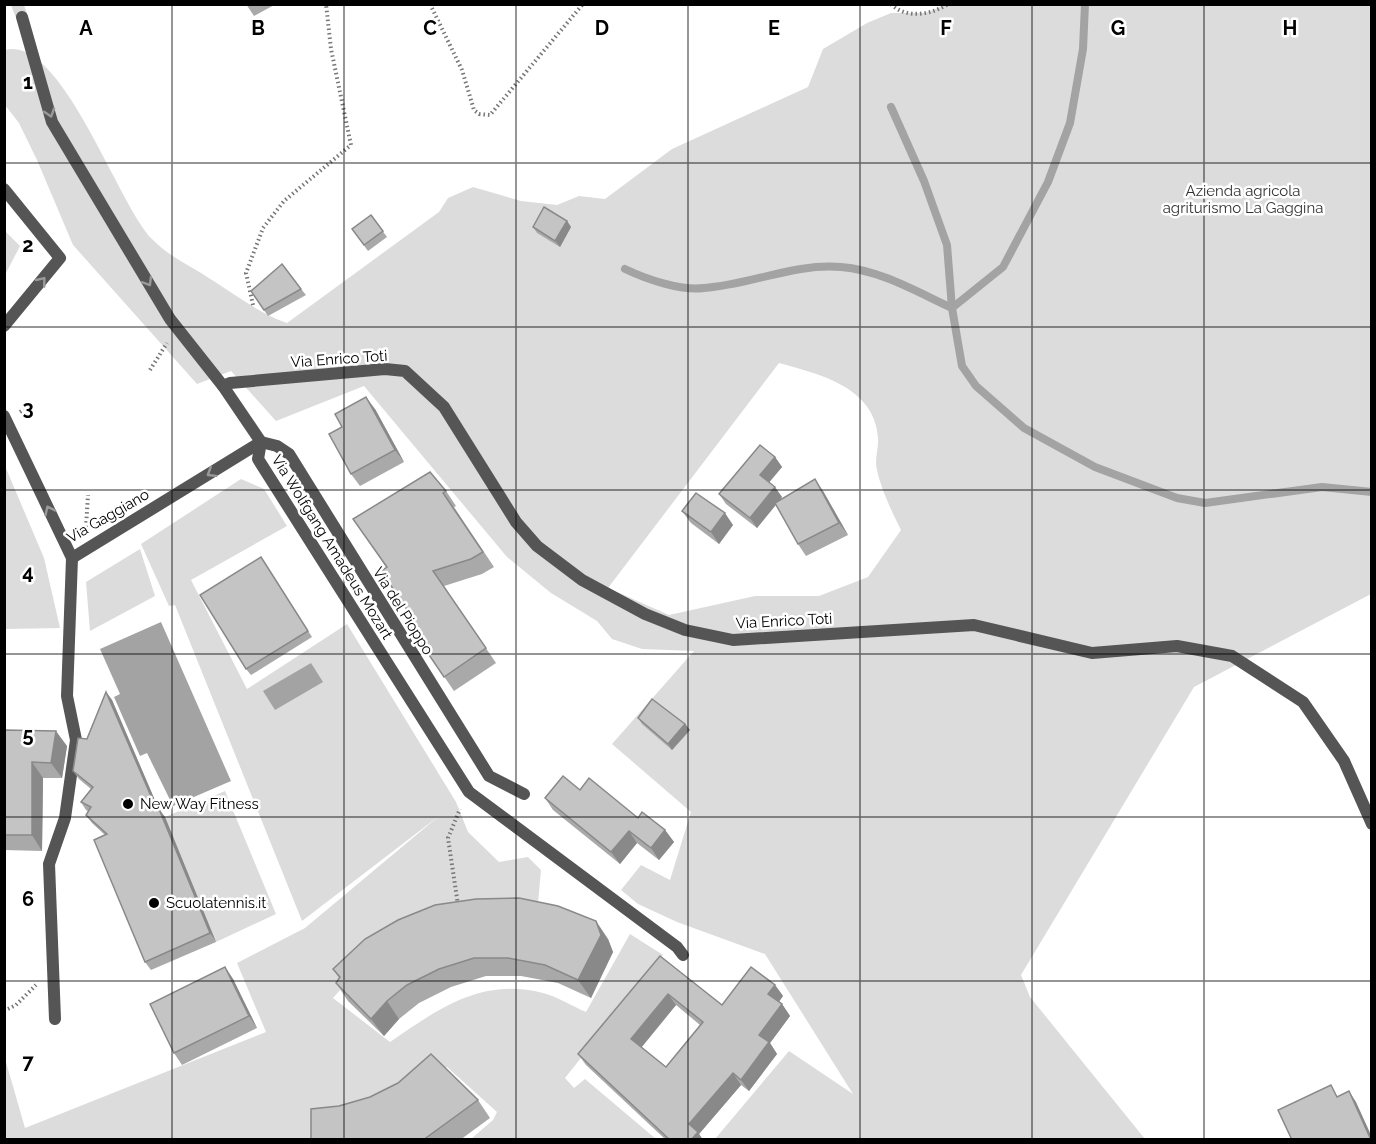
<svg xmlns="http://www.w3.org/2000/svg" width="1376" height="1144" font-family="Raleway,sans-serif">
  <rect width="100%" height="100%" fill="#fff"/>
  <g fill="#dcdcdc" fill-rule="evenodd">
    <path d="M948 4 1371 5V594L1194 687 1021 975 1030 997 1145 1139H715L789 1051 853 1094 765 954 677 922 638 904 621 890 641 865 670 880 691 812 612 744 694 651 642 649 612 639 597 621 551 593 507 557 364 386 276 421 231 371 197 384 73 245 37 160 19 123 5 105V50C61 34 118 205 152 239 170 258 192 266 212 280 237 296 259 313 287 323L439 212 448 198 473 187 521 201 557 205 579 196 605 199 672 149 808 87 823 49 867 23 891 13H925ZM779 363C819 374 875 387 878 438 879 448 874 460 877 470 881 489 892 512 901 530L868 577 819 596H755L669 615 608 588Z"/>
    <polygon points="5,231 20,246 5,275"/>
    <polygon points="5,466 44,558 60,628 5,629"/>
    <path d="M241 479 264 489 287 526 191 580 247 689 347 624 456 802 468 832 499 862 528 857 541 870 537 914 357 971 333 998 390 1042C438 1009 482 977 543 993 558 997 572 1006 586 1012L630 934 663 955 565 1078 574 1088 585 1079 656 1139H471L493 1120 497 1112 447 1067 318 1139H5L4 1055 25 1128 266 1032 237 963 305 928 439 816 302 921 175 605 169 606 141 544Z"/>
    <polygon points="140,549 155,596 90,631 86,582"/>
    <polygon points="225,791 276,914 216,942 165,817"/>
  </g>
  <g fill="#a3a3a3">
    <polygon points="161,622 231,781 173,806 147,753 140,756 114,697 120,694 100,649"/>
    <polygon points="311,663 323,682 275,710 263,691"/>
  </g>
  <g fill="none" stroke-linecap="round" stroke-linejoin="round">
    <g stroke="#a3a3a3" stroke-width="8">
      <polyline points="891,107 924,181 947,245 952,308 962,366 976,386 1024,428 1095,467 1177,498 1205,503 1322,487 1372,492"/>
      <path d="M625 269C646 279 680 291 704 288 750 285 794 263 841 267 880 270 917 292 952 308L1003 267 1048 182 1070 123 1083 49 1085 4"/>
    </g>
    <polyline stroke="#d9d9d9" stroke-width="12" stroke-dasharray="12 6" stroke-linecap="butt" points="17,4 22,17"/>
    <g stroke="#777" stroke-width="4" stroke-dasharray="1.5 3" stroke-linecap="butt">
      <polyline points="430,4 462,70 474,110 479,114 490,115 583,4"/>
      <path d="M891 4C906 19 931 15 948 4"/>
      <polyline points="253,305 246,273 263,228 284,201 351,145 331,49 326,4"/>
      <polyline points="150,370 167,343"/>
      <polyline points="20,412 35,402"/>
      <polyline points="86,527 88,495"/>
      <polyline points="458,905 448,838 460,809"/>
      <polyline points="4,1011 16,1005 36,985"/>
    </g>
    <g stroke="#555" stroke-width="12">
      <polyline points="22,17 52,122 170,319 223,386 261,442 258,459 469,792 677,947 683,955"/>
      <polyline points="4,189 60,258 4,326"/>
      <polyline points="223,386 230,383 385,369 405,371 444,407 516,522 537,546 582,580 645,614 685,630 733,640 974,625 1092,653 1177,646 1232,656 1303,702 1344,761 1372,824"/>
      <polyline points="4,416 72,558 261,442"/>
      <polyline points="261,442 277,446 289,454 489,776 524,794"/>
      <polyline points="55,1019 49,864 65,818 76,740 67,696 72,558"/>
    </g>
  </g>
  <g fill="#a9a9a9" fill-rule="evenodd">
    <polygon points="246,4 276,4 254,16"/>
    <polygon points="371,215 387,237 368,251 352,229"/>
    <polygon points="567,221 571,227 560,247 537,233 533,227"/>
    <polygon points="301,289 306,295 268,316 251,291"/>
    <polygon points="375,409 404,462 360,486 351,474"/>
    <polygon points="775,457 782,467 769,482 782,497 779,501 823,491 848,535 806,556 798,544 776,505 757,528 726,504 719,494"/>
    <polygon points="446,491 456,506 454,507 494,567 482,574 444,586 496,663 454,691 406,621 412,617 386,567 353,519"/>
    <polygon points="682,511 733,525 719,544 691,523"/>
    <polygon points="265,563 312,637 251,675 246,669"/>
    <polygon points="106,692 112,700 159,810 165,817 216,942 151,970 145,962 105,835 92,823 86,815 88,811 86,810 81,802 91,789 79,779 73,771"/>
    <polygon points="638,718 685,724 690,730 672,750 642,724"/>
    <polygon points="4,730 67,746 62,778 43,778 42,851 4,850"/>
    <polygon points="580,790 665,830 674,842 659,860 637,843 620,864 553,810 545,798"/>
    <polygon points="608,939 613,952 591,998 558,983 521,976 486,976 451,987 419,1003 399,1019 384,1036 348,1001 336,983 339,978 333,969"/>
    <path d="M660 956 722 1005 775 985 783 996 779 1002 782 1004 790 1016 770 1043 777 1054 749 1091 741 1085 699 1134 703 1140H666L586 1065 578 1054ZM676 1005 700 1025 666 1067 642 1047Z"/>
    <polygon points="225,967 233,979 257,1028 182,1065 174,1053"/>
    <polygon points="478,1100 490,1118 460,1140 311,1140"/>
  </g>
  <g fill="#898989">
    <polygon points="567,221 571,227 560,247 555,241"/>
    <polygon points="366,397 375,409 404,462 395,450"/>
    <polygon points="775,457 782,467 767,485 760,475"/>
    <polygon points="815,479 823,491 848,535 839,523"/>
    <polygon points="775,487 782,497 757,528 750,518"/>
    <polygon points="725,513 733,525 719,544 711,532"/>
    <polygon points="106,692 112,700 163,819 157,810"/>
    <polygon points="685,724 690,730 672,750 668,744"/>
    <polygon points="56,731 67,746 62,778 51,763"/>
    <polygon points="32,762 43,778 42,851 32,835"/>
    <polygon points="159,809 165,817 216,942 210,933"/>
    <polygon points="665,830 674,842 659,860 651,848"/>
    <polygon points="629,831 637,843 620,864 611,852"/>
    <polygon points="596,921 608,939 613,952 591,998 578,980"/>
    <polygon points="225,967 233,979 257,1028 249,1016"/>
    <polygon points="775,985 783,996 776,1005 768,994"/>
    <polygon points="668,994 676,1005 639,1050 631,1039"/>
    <polygon points="387,1001 399,1019 384,1036 371,1019"/>
    <polygon points="782,1004 790,1016 770,1043 777,1054 749,1091 741,1080 759,1035"/>
    <polygon points="733,1073 741,1085 699,1134 703,1140 691,1140 689,1124"/>
    <polygon points="1349,1091 1356,1102 1371,1135 1371,1140"/>
  </g>
  <g fill="#c4c4c4" stroke="#898989" stroke-width="1.5" fill-rule="evenodd">
    <polygon points="544,207 567,221 555,241 533,227"/>
    <polygon points="371,215 383,231 364,245 352,229"/>
    <polygon points="282,264 301,289 264,310 251,291"/>
    <polygon points="366,397 395,450 351,474 329,434 342,427 335,414"/>
    <polygon points="760,445 775,457 760,475 775,487 750,518 719,494"/>
    <polygon points="430,472 446,491 443,493 483,552 471,559 433,571 486,648 444,677 406,621 412,617 381,571 387,567 353,519"/>
    <polygon points="815,479 839,523 798,544 775,503"/>
    <polygon points="696,493 725,513 711,532 682,511"/>
    <polygon points="261,557 308,631 246,669 200,595"/>
    <polygon points="106,692 157,810 159,809 210,933 145,962 94,840 107,834 86,815 91,807 81,802 93,787 73,771 78,738 87,739"/>
    <polygon points="652,699 685,724 668,744 638,718"/>
    <polygon points="4,730 56,731 51,763 32,762 32,835 4,835"/>
    <polygon points="563,776 580,790 589,778 638,818 642,812 665,830 651,848 629,831 611,852 545,798"/>
    <polygon points="519,898 558,906 596,921 601,935 578,980 545,965 508,958 474,958 439,969 407,985 387,1001 371,1019 336,983 340,977 333,969 365,939 398,920 435,905 476,899"/>
    <path d="M660 956 722 1005 751 967 775 985 768 994 782 1004 759 1035 769 1042 741 1080 733 1073 689 1124 698 1132 691 1140H670L578 1054ZM668 994 703 1022 666 1067 631 1039Z"/>
    <polygon points="225,967 249,1016 174,1053 150,1004"/>
    <polygon points="431,1054 478,1100 423,1140 311,1140 311,1109 339,1106 370,1097 398,1083"/>
    <polygon points="1331,1085 1337,1097 1349,1091 1371,1140 1292,1140 1278,1110"/>
  </g>
  <defs><path id="oneway-chevron" d="M-2-3.5L2.5 0L-2 3.5" fill="none" stroke-width="1.6" stroke-linecap="round" stroke-linejoin="round" transform="scale(1.5)"/></defs>
  <g stroke="#999">
    <use href="#oneway-chevron" transform="translate(50 113) rotate(72)"/>
    <use href="#oneway-chevron" transform="translate(42 281) rotate(-51)"/>
    <use href="#oneway-chevron" transform="translate(148 282) rotate(59)"/>
    <use href="#oneway-chevron" transform="translate(211 473) rotate(148)"/>
    <use href="#oneway-chevron" transform="translate(49 510) rotate(-116)"/>
  </g>
  <path fill="none" stroke="#000" stroke-width="1.5" stroke-opacity="0.55" d="M172 4V1140M344 4V1140M516 4V1140M688 4V1140M860 4V1140M1032 4V1140M1204 4V1140M4 163H1372M4 327H1372M4 490H1372M4 654H1372M4 817H1372M4 981H1372"/>
  <g fill="#000" stroke="#fff" stroke-width="2">
    <circle cx="128" cy="804" r="6"/>
    <circle cx="154" cy="903" r="6"/>
  </g>
  <g text-anchor="middle" stroke-width="5" stroke-linejoin="round" paint-order="stroke">
    <g font-size="15" fill="#333" stroke="#fff">
      <text x="1243" y="196">Azienda agricola<tspan x="1243" dy="17">agriturismo La Gaggina</tspan></text>
    </g>
    <g font-size="15" fill="#000" stroke="#fff">
      <text transform="translate(339 359) rotate(-4)" y="5">Via Enrico Toti</text>
      <text transform="translate(108 516) rotate(-30)" y="5">Via Gaggiano</text>
      <text transform="translate(332 547) rotate(58)" y="5">Via Wolfgang Amadeus Mozart</text>
      <text transform="translate(403 611) rotate(58)" y="5">Via del Pioppo</text>
      <text transform="translate(784 621) rotate(-3)" y="5">Via Enrico Toti</text>
    </g>
    <g font-size="15" fill="#000" stroke="#fff" text-anchor="start">
      <text x="140" y="809">New Way Fitness</text>
      <text x="166" y="908">Scuolatennis.it</text>
    </g>
  </g>
  <g font-size="20" text-anchor="middle" font-weight="bold" fill="#000" stroke="#fff" stroke-width="5" stroke-linejoin="round" paint-order="stroke">
    <text x="86" y="35">A</text>
    <text x="258" y="35">B</text>
    <text x="430" y="35">C</text>
    <text x="602" y="35">D</text>
    <text x="774" y="35">E</text>
    <text x="946" y="35">F</text>
    <text x="1118" y="35">G</text>
    <text x="1290" y="35">H</text>
    <text x="28" y="89">1</text>
    <text x="28" y="252">2</text>
    <text x="28" y="415">3</text>
    <text x="28" y="579">4</text>
    <text x="28" y="742">5</text>
    <text x="28" y="906">6</text>
    <text x="28" y="1069">7</text>
  </g>
  <rect width="1376" height="1144" fill="none" stroke="#000000" stroke-width="12"/>
</svg>
